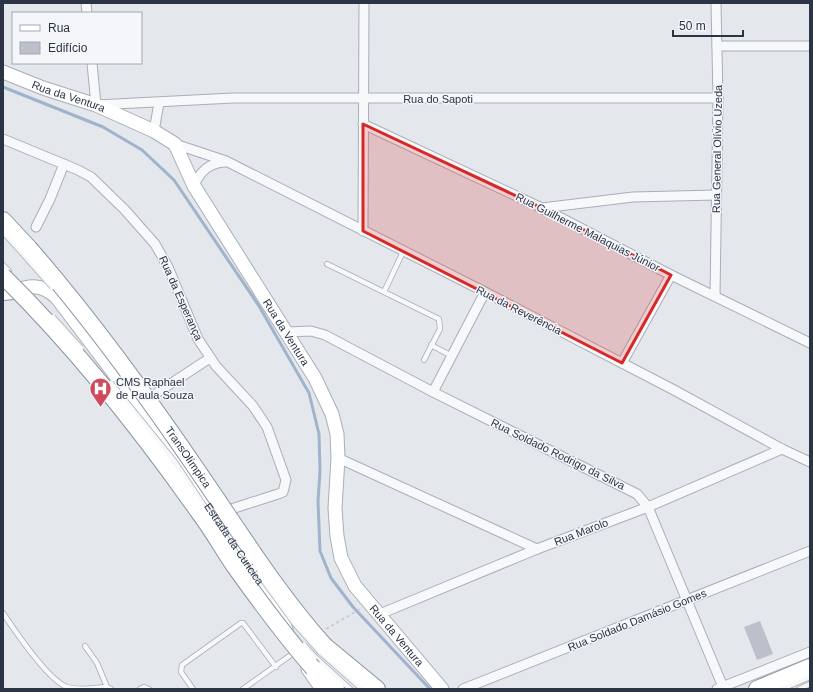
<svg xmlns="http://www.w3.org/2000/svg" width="813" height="692" font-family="Arial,sans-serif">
  <rect width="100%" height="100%" fill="#e4e7ec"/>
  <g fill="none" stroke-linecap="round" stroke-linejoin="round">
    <polyline stroke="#9fb4cc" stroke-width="3" points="3,87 103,127 142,150 174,180 259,306 309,393 319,434 320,471 318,501 320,551 331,578 353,607 430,689"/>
  </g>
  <polygon fill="#bbc0ca" points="760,621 773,654 757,660 744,627"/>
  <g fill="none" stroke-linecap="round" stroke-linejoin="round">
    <defs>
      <g id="lane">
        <polyline points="3,232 22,253"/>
        <polyline points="327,264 439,319 440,329 424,360"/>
        <polyline points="3,265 9,271"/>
        <polyline points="384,292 403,252"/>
        <polyline points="431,345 452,356"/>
        <path d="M3 613C15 631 48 680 67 687 80 691 94 688 107 687L111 689"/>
        <polyline points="85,646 97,663 107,687"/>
        <polyline points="320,652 362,689"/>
        <polyline points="315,657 350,689"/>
        <polyline points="140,689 144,687 149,689"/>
        <polyline points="193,689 181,672 182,665 241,623 243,623 276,667"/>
        <polyline points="243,689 295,652"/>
        <polyline points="782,689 810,677"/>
        <polyline points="799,689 810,684"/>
      </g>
      <g id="street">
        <polyline points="86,3 87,13"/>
        <polyline points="717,46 810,46"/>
        <polyline points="92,63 96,105 233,98 718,98"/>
        <polyline points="363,124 542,208 671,275 810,343"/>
        <polyline points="154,131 159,103"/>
        <polyline points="3,139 78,170 91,177 125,210 155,244 168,267 198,339 216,366 253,406 267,427 286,480 283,492 278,494 222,512"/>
        <polyline points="175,144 226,161 485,292 674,390 782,449 810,462"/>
        <path d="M194 186C200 171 209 163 225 162"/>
        <polyline points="542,208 633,197 716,195"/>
        <polyline points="36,227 50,199 64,164"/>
        <polyline points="363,231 364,3"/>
        <polyline points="715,296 718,98 716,3"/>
        <polyline points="287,332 311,331 325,335 433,392 637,494 648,507 723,687"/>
        <polyline points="622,363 671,275"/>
        <polyline points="158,392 210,358"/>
        <polyline points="433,392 485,292"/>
        <polyline points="338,458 537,549"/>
        <polyline points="380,614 537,549 648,507 782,449"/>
        <polyline points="463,689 810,551"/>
        <polyline points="717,689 810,652"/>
      </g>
      <g id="secondary">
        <path id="s1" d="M3 72 43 88 96 105 154 131 175 144 194 186 315 378 332 414 337 434 338 458 335 508 337 536 341 558 355 586 442 689"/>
        <path id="s2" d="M9 292C28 286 41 282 57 298L154 426 275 604 286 629"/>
        <polyline points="308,669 322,689"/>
      </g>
      <g id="highway">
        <polyline points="3,220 29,248"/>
        <polyline points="3,292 13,291"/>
        <polyline points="325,646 377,689"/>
        <polyline points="313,668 336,689"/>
        <polyline points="757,689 810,667"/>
      </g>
    </defs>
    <use href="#lane" stroke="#a9aeb7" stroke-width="6"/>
    <use href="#street" stroke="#a9aeb7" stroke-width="11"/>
    <use href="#secondary" stroke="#a9aeb7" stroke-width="15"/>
    <use href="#highway" stroke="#8b94a3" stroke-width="18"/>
    <polyline stroke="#c2c5cb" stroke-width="1.5" stroke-dasharray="3 3" stroke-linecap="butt" points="326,629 360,609"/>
    <use href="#lane" stroke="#f7f8fa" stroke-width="4.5"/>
    <use href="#street" stroke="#f7f8fa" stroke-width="9"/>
    <use href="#secondary" stroke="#fff" stroke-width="13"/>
    <use href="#highway" stroke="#fff" stroke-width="16"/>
    <defs>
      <g id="lane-bridge">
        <polyline points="22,253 52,287"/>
        <polyline points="53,317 81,348"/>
        <polyline points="111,383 175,462 213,519"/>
        <polyline points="219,527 256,582"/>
        <polyline points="244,554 294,623 320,652"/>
        <polyline points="304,645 315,657"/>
      </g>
      <g id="highway-bridge">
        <path id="s3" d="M29 248C93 321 149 399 204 480 243 537 279 595 325 646"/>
        <path d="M3 276C76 348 141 430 200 514 213 531 223 550 235 567 260 602 285 636 313 668"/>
      </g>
    </defs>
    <use href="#lane-bridge" stroke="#a9aeb7" stroke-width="6" stroke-linecap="butt"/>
    <use href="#highway-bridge" stroke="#8b94a3" stroke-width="18" stroke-linecap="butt"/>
    <use href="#lane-bridge" stroke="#f7f8fa" stroke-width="4.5"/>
    <use href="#highway-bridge" stroke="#fff" stroke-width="16"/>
  </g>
  <path fill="#d62828" fill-opacity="0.2" stroke="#d62828" stroke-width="3" stroke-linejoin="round" d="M363 124 542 208 671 275 622 363 363 231Z"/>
  <defs>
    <symbol id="hospital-pin" viewBox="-11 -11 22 30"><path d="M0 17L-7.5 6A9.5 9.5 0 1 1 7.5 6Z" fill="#d1495b" stroke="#f4f6f9"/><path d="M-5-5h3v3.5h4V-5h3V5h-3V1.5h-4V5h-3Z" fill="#fff"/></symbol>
  </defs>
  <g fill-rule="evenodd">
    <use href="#hospital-pin" x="88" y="376" width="25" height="34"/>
  </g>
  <g text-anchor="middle" stroke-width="3" stroke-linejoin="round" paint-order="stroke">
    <g font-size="11" fill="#2b3445" stroke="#f4f6f9">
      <text dy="4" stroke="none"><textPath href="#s1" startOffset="70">Rua da Ventura</textPath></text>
      <text x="438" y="103">Rua do Sapoti</text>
      <text transform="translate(717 149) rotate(-89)" y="4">Rua General Olívio Uzeda</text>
      <text transform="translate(588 232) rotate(27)" y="4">Rua Guilherme Malaquias Júnior</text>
      <text transform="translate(181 298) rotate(66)" y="4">Rua da Esperança</text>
      <text transform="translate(519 310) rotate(27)" y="4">Rua da Reverência</text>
      <text dy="4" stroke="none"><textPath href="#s1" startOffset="406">Rua da Ventura</textPath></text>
      <text transform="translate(558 454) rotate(26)" y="4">Rua Soldado Rodrigo da Silva</text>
      <text dy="4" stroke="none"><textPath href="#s3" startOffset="263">TransOlímpica</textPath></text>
      <text transform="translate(581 532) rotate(-21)" y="4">Rua Marolo</text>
      <text dy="4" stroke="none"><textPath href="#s2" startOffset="355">Estrada da Curicica</textPath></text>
      <text transform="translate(637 620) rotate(-22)" y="4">Rua Soldado Damásio Gomes</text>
      <text dy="4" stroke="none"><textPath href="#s1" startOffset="741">Rua da Ventura</textPath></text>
    </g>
    <g font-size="11" fill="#2b3445" stroke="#f4f6f9" text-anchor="start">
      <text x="116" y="386">CMS Raphael<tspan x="116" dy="13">de Paula Souza</tspan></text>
    </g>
  </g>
  <rect width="813" height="692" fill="none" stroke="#2b3445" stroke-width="8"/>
  <rect x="12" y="12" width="130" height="52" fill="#f4f6f9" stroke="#a4a8b1"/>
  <rect x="20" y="25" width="20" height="6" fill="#ffffff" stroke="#a4a8b1"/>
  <text x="48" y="32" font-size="12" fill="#2b3445">Rua</text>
  <rect x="20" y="42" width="20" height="12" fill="#bbc0ca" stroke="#a4a8b1"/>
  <text x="48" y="52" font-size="12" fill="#2b3445">Edifício</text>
  <path d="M673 30v6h70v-6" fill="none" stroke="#2b3445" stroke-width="2"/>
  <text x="679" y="30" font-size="12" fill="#2b3445" stroke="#f4f6f9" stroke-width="3" paint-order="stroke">50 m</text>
</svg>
